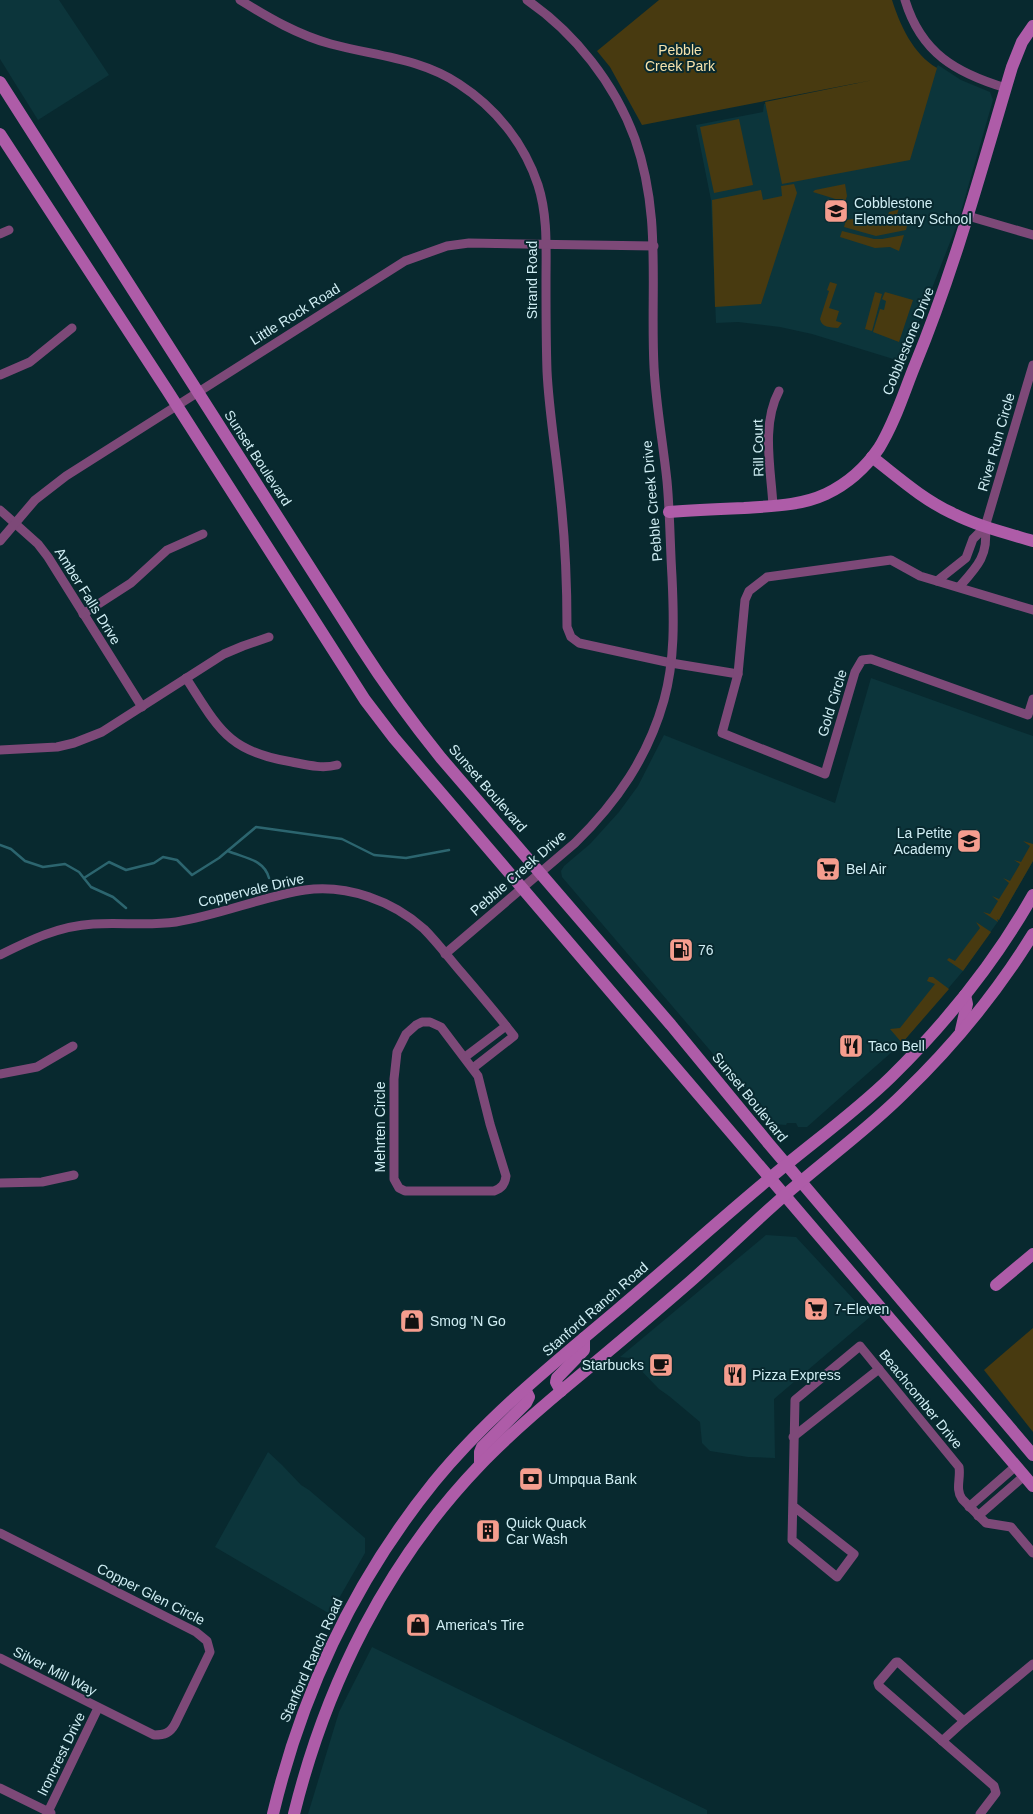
<svg xmlns="http://www.w3.org/2000/svg" width="1033" height="1814" font-family="Helvetica,sans-serif">
  <rect width="100%" height="100%" fill="#08292f"/>
  <g fill="#0c353b">
    <polygon points="0,0 59,0 109,75 38,120 0,59"/>
    <polygon points="938,65 961,80 990,92 993,100 958,222 903,362 812,334 780,327 738,322 716,323 711,200 696,125 763,112 764,104 936,68"/>
    <polygon points="871,678 1033,736 1033,861 999,920 963,971 902,1043 807,1127 798,1127 796,1123 787,1123 786,1125 773,1124 562,877 561,871 564,866 590,844 619,812 638,786 664,735 835,803"/>
    <polygon points="766,1235 796,1237 870,1317 774,1399 775,1458 748,1457 710,1451 702,1443 700,1422 669,1396 659,1389 629,1358 620,1357"/>
    <polygon points="268,1452 282,1465 301,1485 309,1490 365,1538 365,1553 330,1614 215,1547"/>
    <polygon points="372,1647 707,1810 707,1814 308,1814 339,1712"/>
  </g>
  <g fill="#483a10">
    <path d="M659 0H892C900 25 913 54 937 68L910 160 782 184 765 102 873 80 642 125 610 67 597 51Z"/>
    <polygon points="739,119 753,185 714,193 700,127"/>
    <polygon points="794,184 797,193 761,304 715,307 712,200 761,190 763,200 782,196 781,186"/>
    <polygon points="845,184 847,196 845,202 813,192 815,190"/>
    <polygon points="899,208 896,218 908,222 906,230 876,236 844,227 846,220 866,217 872,224 880,224 886,221 889,212 897,210"/>
    <polygon points="842,231 874,239 882,239 904,235 899,251 890,247 875,248 840,237"/>
    <path d="M830 282 837 284 829 308 839 311 836 321 842 323 838 328C830 327 822 328 820 319L829 291 827 290Z"/>
    <polygon points="875,292 882,294 872,331 865,329"/>
    <polygon points="885,292 913,300 899,342 873,332 880,309 884,310 886,301 882,299"/>
    <polygon points="1023,841 1033,844 1033,861 999,920 997,919 998,922 983,912 990,914 998,901 992,896 999,899 1009,883 1003,878 1010,881 1020,864 1014,860 1021,862 1030,846"/>
    <polygon points="976,922 991,932 963,971 947,960 949,958 955,961 980,928"/>
    <polygon points="929,977 933,977 949,989 902,1043 890,1029 900,1028 935,984 927,981"/>
    <polygon points="1033,1328 1033,1432 984,1370"/>
  </g>
  <g fill="none" stroke-linecap="round" stroke-linejoin="round">
    <g stroke="#2c656f" stroke-width="2.5">
      <polyline points="0,845 11,849 25,861 43,867 65,864 79,872 91,887 113,897 126,908"/>
      <path d="M228 851C244 858 264 859 269 878"/>
      <polyline points="84,878 109,862 126,870 154,863 163,857 177,860 192,875 219,858 256,827 342,839 374,855 406,858 449,850"/>
    </g>
    <g stroke="#7d4978" stroke-width="9">
      <path d="M240 0C269 18 298 35 331 44 375 56 420 58 459 84 496 108 524 143 538 185 548 216 546 249 546 282 546 312 546 341 547 371 549 412 556 452 560 493 565 537 567 583 567 627L571 637 579 643 671 663 738 674"/>
      <path d="M905 0C921 53 956 73 1006 88"/>
      <polyline points="968,216 1033,235"/>
      <polyline points="0,234 9,230"/>
      <polyline points="0,375 30,362 72,328"/>
      <path d="M773 506C771 469 761 425 779 391"/>
      <polyline points="0,510 38,544 48,557 142,707"/>
      <polyline points="985,527 1033,365"/>
      <polyline points="0,541 35,500 66,476 405,261 447,246 469,243 654,246"/>
      <path d="M937 581 966 558 973 539 985 527C989 555 977 567 959 587"/>
      <polyline points="1033,610 920,576 891,560 767,577 749,591 745,600 738,674 722,733 825,774 855,672 862,660 871,659 1028,715 1033,699"/>
      <polyline points="83,614 131,583 167,550 203,534"/>
      <path d="M186 678C219 729 228 752 292 762 307 765 322 769 337 765"/>
      <polyline points="0,750 57,747 74,743 102,732 224,654 243,646 269,637"/>
      <path d="M445 954 575 843C617 802 648 757 664 700 675 660 674 619 672 577 670 545 670 513 667 481 663 443 656 405 654 367 650 288 662 216 635 139 615 84 575 33 527 0"/>
      <path d="M0 955C30 940 59 926 93 924 120 922 148 926 176 922 220 915 261 897 305 890 347 884 393 901 424 929 437 942 449 958 461 972 479 993 497 1014 514 1036L473 1068"/>
      <path d="M422 1022H430L441 1027 478 1076 490 1124 506 1176C505 1184 502 1188 494 1191H405L399 1188 394 1179V1079L397 1052 406 1034 416 1025Z"/>
      <polyline points="465,1057 506,1026"/>
      <polyline points="0,1074 37,1067 73,1046"/>
      <polyline points="0,1183 42,1182 74,1175"/>
      <polyline points="793,1437 879,1369"/>
      <path d="M793 1506 854 1554 837 1577 792 1540 795 1400 860 1346 959 1467C961 1478 955 1489 962 1499L986 1523 1011 1527 1033 1553"/>
      <polyline points="969,1507 1016,1466"/>
      <polyline points="978,1516 1024,1476"/>
      <path d="M0 1533 196 1632 207 1641 210 1652 175 1724C170 1733 165 1735 154 1735L0 1658"/>
      <polyline points="964,1721 898,1662 896,1662 878,1683 879,1686 994,1786 996,1793 980,1814"/>
      <polyline points="942,1741 964,1721 1033,1664"/>
      <polyline points="0,1788 51,1813"/>
      <polyline points="47,1814 98,1708"/>
    </g>
    <g stroke="#ae5ca8" stroke-width="12">
      <path d="M0 82 360 646C385 685 412 722 441 758L671 1025 769 1144 1033 1455"/>
      <polyline points="0,134 167,390 365,700 394,738 1033,1486"/>
      <path d="M872 457C898 477 922 499 952 513 977 526 1006 533 1033 541"/>
      <path d="M669 512C694 510 719 509 744 508 772 506 800 506 826 494 847 484 866 467 879 448 895 422 904 392 915 365 955 268 982 167 1012 67L1022 42 1033 26"/>
      <polyline points="961,1030 967,1004 965,995"/>
      <polyline points="996,1285 1033,1254"/>
      <polyline points="561,1391 556,1382 557,1378 584,1350 584,1338"/>
      <polyline points="480,1464 480,1452 482,1447 526,1403 529,1397 525,1389"/>
      <path d="M273 1814C302 1692 355 1580 434 1482 487 1417 553 1364 616 1311 668 1267 717 1222 769 1179 809 1145 853 1114 891 1077 946 1023 995 962 1033 895"/>
      <path d="M294 1814C326 1684 387 1562 480 1465 507 1437 537 1411 567 1386 609 1351 651 1316 692 1280 726 1250 758 1218 792 1189 829 1157 869 1128 904 1093 953 1046 997 992 1033 934"/>
    </g>
  </g>
  <defs>
    <symbol id="school-square" viewBox="-11 -11 22 22"><rect x="-9" y="-9" width="18" height="18" rx="4" fill="#f59d8e" stroke="#08292f"/><path d="M0-5L7-2L0 1L-7-2ZM-4 1L0 2.5L4 1V4Q0 6-4 4Z" fill="#111"/></symbol>
    <symbol id="supermarket-square" viewBox="-11 -11 22 22"><rect x="-9" y="-9" width="18" height="18" rx="4" fill="#f59d8e" stroke="#08292f"/><path d="M-6-5.5h2.5l.6 2H6L4.5 2H-2.5L-4.4-4H-6ZM-1.5 3.2a1.3 1.3 0 1 0 .1 0ZM3 3.2a1.3 1.3 0 1 0 .1 0Z" fill="#111"/></symbol>
    <symbol id="fuel-square" viewBox="-11 -11 22 22"><rect x="-9" y="-9" width="18" height="18" rx="4" fill="#f59d8e" stroke="#08292f"/><path d="M-5.5-6h7V0h2V4h1.3V-2.5L3-4.5l.8-.8L6-3V5H2.5V1h-1V6h-7ZM-4.2-4.7v3.2H.2V-4.7Z" fill="#111"/></symbol>
    <symbol id="restaurant-square" viewBox="-11 -11 22 22"><rect x="-9" y="-9" width="18" height="18" rx="4" fill="#f59d8e" stroke="#08292f"/><path d="M-5-6h1v4h1v-4h1v4h1v-4h1v5L-1.5 .5V6h-2V.5L-5-1ZM5-6V6H3V1.5H1.5Q1.5-4 5-6Z" fill="#111"/></symbol>
    <symbol id="shop-square" viewBox="-11 -11 22 22"><rect x="-9" y="-9" width="18" height="18" rx="4" fill="#f59d8e" stroke="#08292f"/><path d="M-5-2.5h2.3a2.7 3.5 0 0 1 5.4 0H5L5.5 6h-11ZM-1.5-2.5h3a1.5 2.3 0 0 0-3 0Z" fill="#111"/></symbol>
    <symbol id="cafe-square" viewBox="-11 -11 22 22"><rect x="-9" y="-9" width="18" height="18" rx="4" fill="#f59d8e" stroke="#08292f"/><path d="M-5.5-4.5H6V0H3Q3 3.5 0 3.5H-2.5Q-5.5 3.5-5.5 0ZM3-3.2v2h1.7v-2ZM-6 4.5H4V6H-6Z" fill="#111"/></symbol>
    <symbol id="bank-square" viewBox="-11 -11 22 22"><rect x="-9" y="-9" width="18" height="18" rx="4" fill="#f59d8e" stroke="#08292f"/><path d="M-6-4H6V4H-6ZM0-2.3a2.3 2.3 0 1 0 0 4.6a2.3 2.3 0 1 0 0-4.6Z" fill="#111"/></symbol>
    <symbol id="building-square" viewBox="-11 -11 22 22"><rect x="-9" y="-9" width="18" height="18" rx="4" fill="#f59d8e" stroke="#08292f"/><path d="M-4-6H4V6H1V3H-1V6H-4ZM-2.5-4.3h1.7v1.8h-1.7ZM.8-4.3h1.7v1.8H.8ZM-2.5-1h1.7V.8h-1.7ZM.8-1h1.7V.8H.8Z" fill="#111"/></symbol>
  </defs>
  <g fill-rule="evenodd">
    <use href="#school-square" x="822" y="197" width="28" height="28"/>
    <use href="#school-square" x="955" y="827" width="28" height="28"/>
    <use href="#supermarket-square" x="814" y="855" width="28" height="28"/>
    <use href="#fuel-square" x="667" y="936" width="28" height="28"/>
    <use href="#restaurant-square" x="837" y="1032" width="28" height="28"/>
    <use href="#supermarket-square" x="802" y="1295" width="28" height="28"/>
    <use href="#shop-square" x="398" y="1307" width="28" height="28"/>
    <use href="#cafe-square" x="647" y="1351" width="28" height="28"/>
    <use href="#restaurant-square" x="721" y="1361" width="28" height="28"/>
    <use href="#bank-square" x="517" y="1465" width="28" height="28"/>
    <use href="#building-square" x="474" y="1517" width="28" height="28"/>
    <use href="#shop-square" x="404" y="1611" width="28" height="28"/>
  </g>
  <g text-anchor="middle" stroke-width="4" stroke-linejoin="round" paint-order="stroke">
    <g font-size="14" fill="#f6e2ac" stroke="#08292f">
      <text x="680" y="55">Pebble<tspan x="680" dy="16">Creek Park</tspan></text>
    </g>
    <g font-size="14" fill="#d0eef4" stroke="#08292f" text-anchor="start">
      <text x="854" y="208">Cobblestone<tspan x="854" dy="16">Elementary School</tspan></text>
      <text x="952" y="838" text-anchor="end">La Petite<tspan x="952" dy="16">Academy</tspan></text>
      <text x="846" y="874">Bel Air</text>
      <text x="698" y="955">76</text>
      <text x="868" y="1051">Taco Bell</text>
      <text x="834" y="1314">7-Eleven</text>
      <text x="430" y="1326">Smog 'N Go</text>
      <text x="644" y="1370" text-anchor="end">Starbucks</text>
      <text x="752" y="1380">Pizza Express</text>
      <text x="548" y="1484">Umpqua Bank</text>
      <text x="506" y="1528">Quick Quack<tspan x="506" dy="16">Car Wash</tspan></text>
      <text x="436" y="1630">America's Tire</text>
    </g>
    <g font-size="14" fill="#d0eef4" stroke="#08292f">
      <text transform="translate(532 280) rotate(-90)" y="5">Strand Road</text>
      <text transform="translate(295 314) rotate(-32)" y="5">Little Rock Road</text>
      <text transform="translate(908 341) rotate(-68)" y="5">Cobblestone Drive</text>
      <text transform="translate(996 442) rotate(-74)" y="5">River Run Circle</text>
      <text transform="translate(758 448) rotate(-91)" y="5">Rill Court</text>
      <text transform="translate(258 458) rotate(57)" y="5">Sunset Boulevard</text>
      <text transform="translate(652 501) rotate(-95)" y="5">Pebble Creek Drive</text>
      <text transform="translate(88 596) rotate(58)" y="5">Amber Falls Drive</text>
      <text transform="translate(832 703) rotate(-73)" y="5">Gold Circle</text>
      <text transform="translate(488 788) rotate(49)" y="5">Sunset Boulevard</text>
      <text transform="translate(518 873) rotate(-41)" y="5">Pebble Creek Drive</text>
      <text transform="translate(251 890) rotate(-13)" y="5">Coppervale Drive</text>
      <text transform="translate(750 1097) rotate(51)" y="5">Sunset Boulevard</text>
      <text transform="translate(380 1127) rotate(-90)" y="5">Mehrten Circle</text>
      <text transform="translate(595 1309) rotate(-41)" y="5">Stanford Ranch Road</text>
      <text transform="translate(921 1399) rotate(51)" y="5">Beachcomber Drive</text>
      <text transform="translate(151 1594) rotate(27)" y="5">Copper Glen Circle</text>
      <text transform="translate(311 1660) rotate(-66)" y="5">Stanford Ranch Road</text>
      <text transform="translate(55 1671) rotate(27)" y="5">Silver Mill Way</text>
      <text transform="translate(61 1754) rotate(-64)" y="5">Ironcrest Drive</text>
    </g>
  </g>
</svg>
